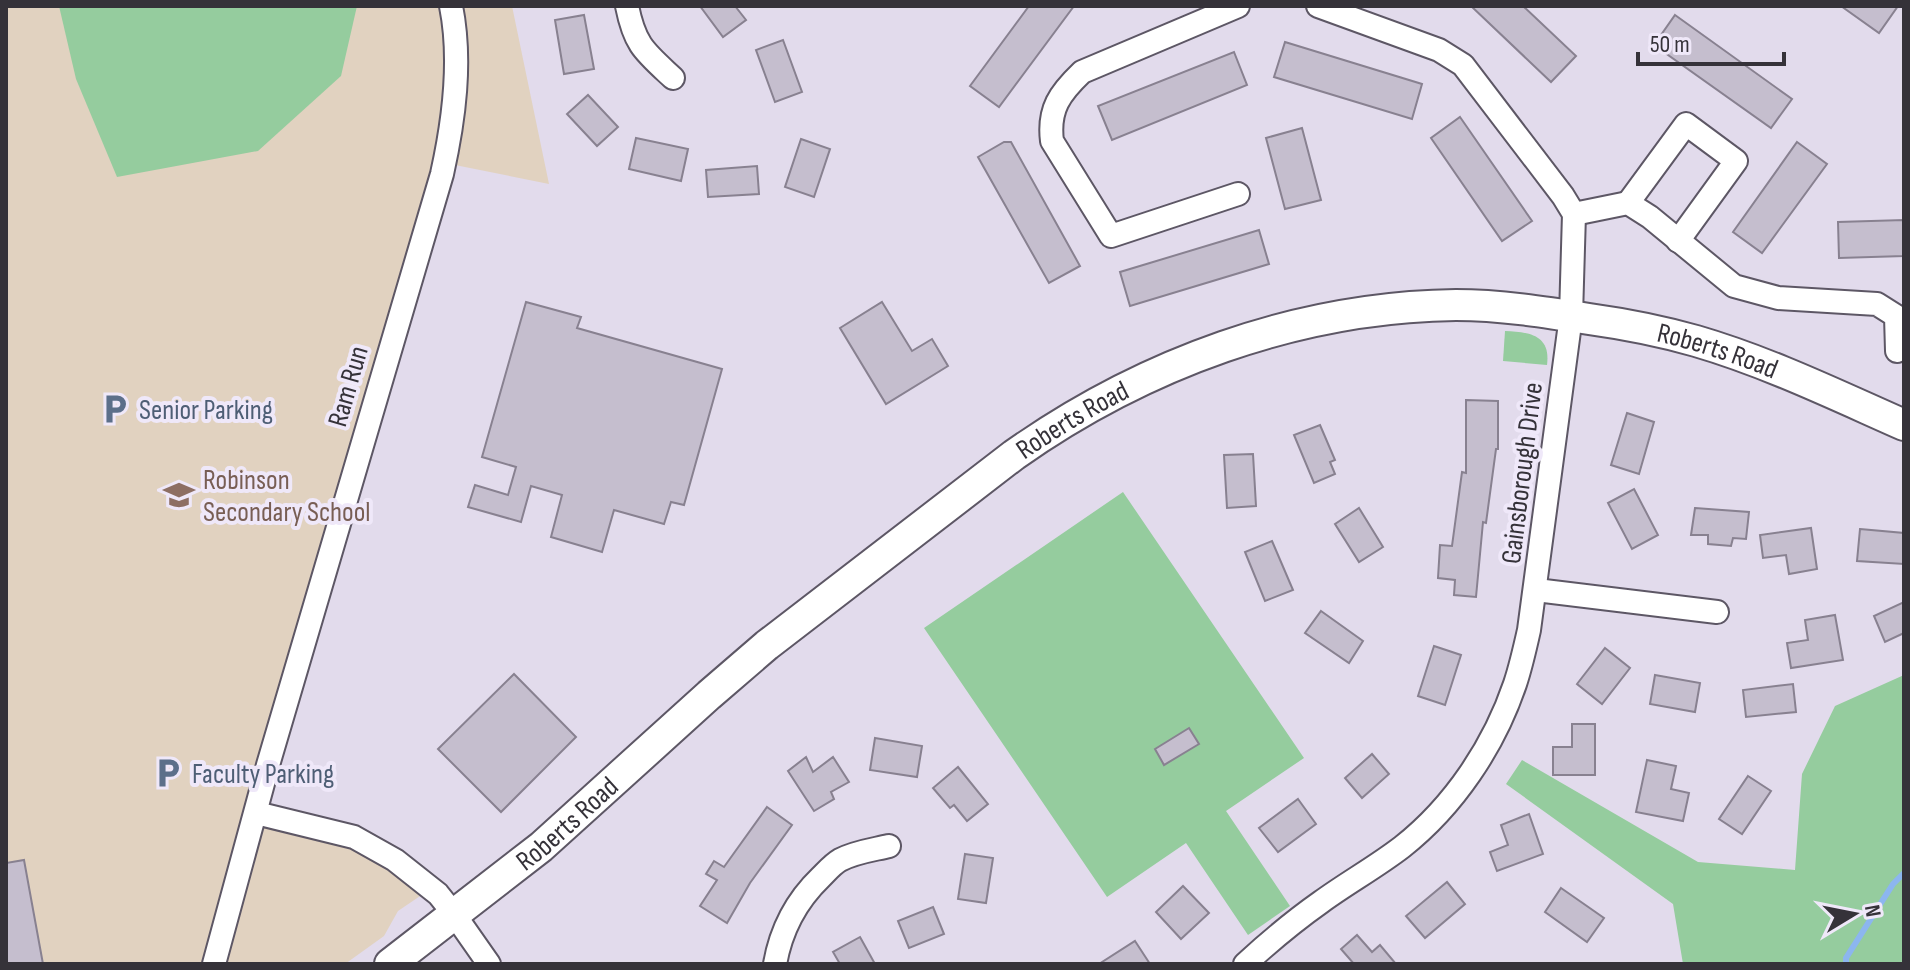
<svg xmlns="http://www.w3.org/2000/svg" width="1910" height="970" font-family="'Sofia Sans Condensed',sans-serif">
  <rect width="100%" height="100%" fill="#e2dbec"/>
  <polygon fill="#e1d2c0" points="6,6 512,6 549,184 450,164 262,806 355,836 432,888 398,911 384,936 345,964 6,964"/>
  <g fill="#95cc9e">
    <polygon points="59,6 357,6 341,76 258,151 117,177 76,79"/>
    <path d="M1505 331C1528 332 1551 334 1547 365L1503 361Z"/>
    <polygon points="1123,492 1304,758 1226,811 1290,906 1248,935 1186,843 1107,897 924,628"/>
    <polygon points="1904,675 1904,964 1683,964 1673,904 1506,784 1522,760 1698,862 1795,870 1802,774 1835,706"/>
  </g>
  <g fill="none" stroke-linecap="round" stroke-linejoin="round">
    <polyline stroke="#8cb6ef" stroke-width="6" points="1846,964 1846,958 1893,884 1904,873"/>
  </g>
  <g fill="#c5bece" stroke="#888190" stroke-width="2">
    <polygon points="700,6 735,6 746,20 723,37"/>
    <polygon points="1029,6 1074,6 999,107 970,86"/>
    <polygon points="1471,6 1523,6 1576,56 1551,82"/>
    <polygon points="1841,6 1898,6 1879,33"/>
    <polygon points="584,15 594,69 564,74 555,20"/>
    <polygon points="1675,15 1792,99 1771,128 1654,45"/>
    <polygon points="783,40 802,92 775,102 756,50"/>
    <polygon points="1285,42 1422,84 1412,119 1274,77"/>
    <polygon points="1234,52 1247,85 1112,140 1098,106"/>
    <polygon points="588,95 618,127 597,146 567,114"/>
    <polygon points="1460,117 1532,221 1502,241 1431,138"/>
    <polygon points="1302,128 1321,200 1285,209 1266,138"/>
    <polygon points="636,138 688,149 681,181 629,169"/>
    <polygon points="801,139 830,149 814,197 785,187"/>
    <polygon points="1004,142 1011,142 1080,266 1049,283 978,157"/>
    <polygon points="1797,142 1827,164 1762,253 1733,232"/>
    <polygon points="757,166 759,194 708,197 706,170"/>
    <polygon points="1904,220 1904,256 1839,258 1838,222"/>
    <polygon points="1259,230 1269,264 1130,306 1120,272"/>
    <polygon points="526,302 581,317 577,328 722,369 684,505 671,502 664,524 614,510 602,552 551,537 562,495 531,486 521,522 468,507 475,485 508,495 516,467 482,457"/>
    <polygon points="882,302 912,351 932,339 948,366 886,404 840,328"/>
    <polygon points="1466,400 1498,401 1498,449 1496,449 1486,523 1483,522 1476,597 1454,595 1455,580 1438,578 1440,545 1452,546 1462,472 1466,473"/>
    <polygon points="1627,413 1654,422 1639,474 1611,465"/>
    <polygon points="1320,425 1335,460 1330,462 1335,474 1314,483 1294,435"/>
    <polygon points="1253,454 1256,506 1227,508 1224,455"/>
    <polygon points="1634,489 1658,535 1632,549 1608,503"/>
    <polygon points="1359,508 1383,547 1359,562 1335,524"/>
    <polygon points="1695,508 1749,512 1746,539 1733,538 1731,546 1708,544 1708,535 1691,535"/>
    <polygon points="1811,528 1817,569 1789,574 1786,555 1763,558 1760,535"/>
    <polygon points="1860,529 1904,533 1904,564 1857,561"/>
    <polygon points="1272,541 1293,590 1265,601 1245,552"/>
    <polygon points="1904,602 1904,633 1885,642 1874,616"/>
    <polygon points="1321,611 1363,641 1349,663 1305,633"/>
    <polygon points="1835,615 1843,660 1791,668 1787,643 1808,640 1805,620"/>
    <polygon points="1434,646 1461,655 1445,705 1418,696"/>
    <polygon points="1605,648 1630,668 1602,704 1577,684"/>
    <polygon points="514,674 576,737 501,812 438,749"/>
    <polygon points="1655,675 1700,683 1695,712 1650,704"/>
    <polygon points="1793,684 1796,712 1746,717 1743,690"/>
    <polygon points="1572,724 1595,724 1595,775 1553,775 1553,747 1572,747"/>
    <polygon points="1189,728 1199,744 1164,765 1155,749"/>
    <polygon points="875,738 922,746 917,777 870,770"/>
    <polygon points="1372,754 1389,774 1362,798 1345,778"/>
    <polygon points="806,757 813,772 833,757 849,782 831,792 834,799 814,811 788,771"/>
    <polygon points="1647,760 1676,766 1671,789 1689,793 1683,821 1636,812"/>
    <polygon points="958,767 988,804 967,821 954,805 950,808 933,788"/>
    <polygon points="1748,776 1771,791 1742,834 1719,819"/>
    <polygon points="1298,799 1316,824 1278,852 1259,828"/>
    <polygon points="767,807 792,825 750,883 727,923 700,906 717,880 706,874 714,861 724,867"/>
    <polygon points="1529,814 1543,854 1497,871 1490,852 1508,845 1501,825"/>
    <polygon points="965,854 993,858 986,903 958,899"/>
    <polygon points="24,860 43,964 6,964 6,863"/>
    <polygon points="1447,882 1465,904 1425,938 1406,916"/>
    <polygon points="1183,886 1209,913 1181,939 1156,912"/>
    <polygon points="1561,888 1604,918 1587,942 1545,912"/>
    <polygon points="933,907 944,934 909,948 898,921"/>
    <polygon points="1357,935 1372,952 1380,945 1396,964 1354,964 1341,949"/>
    <polygon points="860,937 875,964 840,964 833,952"/>
    <polygon points="1135,941 1150,964 1099,964"/>
  </g>
  <g fill="none" stroke-linecap="round" stroke-linejoin="round">
    <defs>
      <g id="minor">
        <path d="M627 6C635 46 645 52 673 78"/>
        <path d="M1238 6 1082 72C1060 93 1048 109 1052 141L1111 236 1238 194"/>
        <polyline points="1628,203 1686,124 1736,161 1678,241"/>
        <polyline points="1574,214 1628,203 1650,217 1734,286 1778,298 1877,304 1896,316 1897,351"/>
        <polyline points="1536,590 1717,612"/>
        <polyline points="256,813 354,837 395,860 438,894 454,914 489,964"/>
        <path d="M214 964 268 765 442 174C454 120 462 61 451 6"/>
        <path d="M775 964C781 930 797 900 821 877 827 871 833 864 840 860 855 852 872 850 889 846"/>
        <path d="M1245 964C1269 942 1294 921 1321 902 1347 883 1376 867 1402 847 1454 806 1494 746 1515 684 1521 666 1525 648 1529 630L1571 316 1574 214 1563 196 1463 65 1439 50 1318 6"/>
      </g>
      <g id="secondary">
        <path id="s1" d="M390 964 541 847 709 695 767 645 1014 455C1143 364 1297 307 1456 305 1500 305 1545 312 1589 319 1625 324 1661 331 1696 341 1768 362 1836 395 1904 425"/>
      </g>
    </defs>
    <use href="#minor" stroke="#5d5765" stroke-width="26"/>
    <use href="#secondary" stroke="#5d5765" stroke-width="34"/>
    <use href="#minor" stroke="#fff" stroke-width="22"/>
    <use href="#secondary" stroke="#fff" stroke-width="30"/>
  </g>
  <defs>
    <symbol id="parking-bare" viewBox="-9 -9 18 18"><path d="M-3.5-5.5H1a3.5 3.5 0 0 1 0 7H-1V5.5H-3.5ZM-1-3.4V-.6H.8a1.4 1.4 0 0 0 0-2.8Z" fill="#5c6f8a" stroke="#efe8f9" stroke-width="2.5" paint-order="stroke"/></symbol>
    <symbol id="school-bare" viewBox="-9 -9 18 18"><path d="M0-5L7-2L0 1L-7-2ZM-4 1L0 2.5L4 1V4Q0 6-4 4Z" fill="#8d6e63" stroke="#efe8f9" stroke-width="2.5" paint-order="stroke"/></symbol>
  </defs>
  <g fill-rule="evenodd">
    <use href="#parking-bare" x="93" y="387" width="44" height="44"/>
    <use href="#school-bare" x="157" y="473" width="44" height="44"/>
    <use href="#parking-bare" x="146" y="751" width="44" height="44"/>
  </g>
  <g text-anchor="middle" stroke-width="8" stroke-linejoin="round" paint-order="stroke">
    <g font-size="28" fill="#353239" stroke="#efe8f9">
      <text dy="10" stroke="none"><textPath href="#s1" startOffset="1546">Roberts Road</textPath></text>
      <text transform="translate(347 386) rotate(-74)" y="10">Ram Run</text>
      <text dy="10" stroke="none"><textPath href="#s1" startOffset="874">Roberts Road</textPath></text>
      <text transform="translate(1521 473) rotate(-83)" y="10">Gainsborough Drive</text>
      <text dy="10" stroke="none"><textPath href="#s1" startOffset="226">Roberts Road</textPath></text>
    </g>
    <g font-size="28" fill="#4e5e75" stroke="#efe8f9" text-anchor="start">
      <text x="139" y="419">Senior Parking</text>
      <text x="192" y="783">Faculty Parking</text>
    </g>
    <g font-size="28" fill="#785e54" stroke="#efe8f9" text-anchor="start">
      <text x="203" y="489">Robinson<tspan x="203" dy="32">Secondary School</tspan></text>
    </g>
  </g>
  <rect width="1910" height="970" fill="none" stroke="#353239" stroke-width="16"/>
  <g transform="translate(1854 914) rotate(80)" stroke="#efe8f9" stroke-width="6" paint-order="stroke">
  <path d="M0-6L14 30L0 20L-14 30Z" fill="#353239"/>
  <text y="-12" font-size="22" font-weight="bold" text-anchor="middle" fill="#353239">N</text>
  </g>
  <path d="M1638 52v12h146v-12" fill="none" stroke="#353239" stroke-width="4"/>
  <text x="1650" y="52" font-size="24" fill="#353239" stroke="#efe8f9" stroke-width="6" paint-order="stroke">50 m</text>
</svg>
